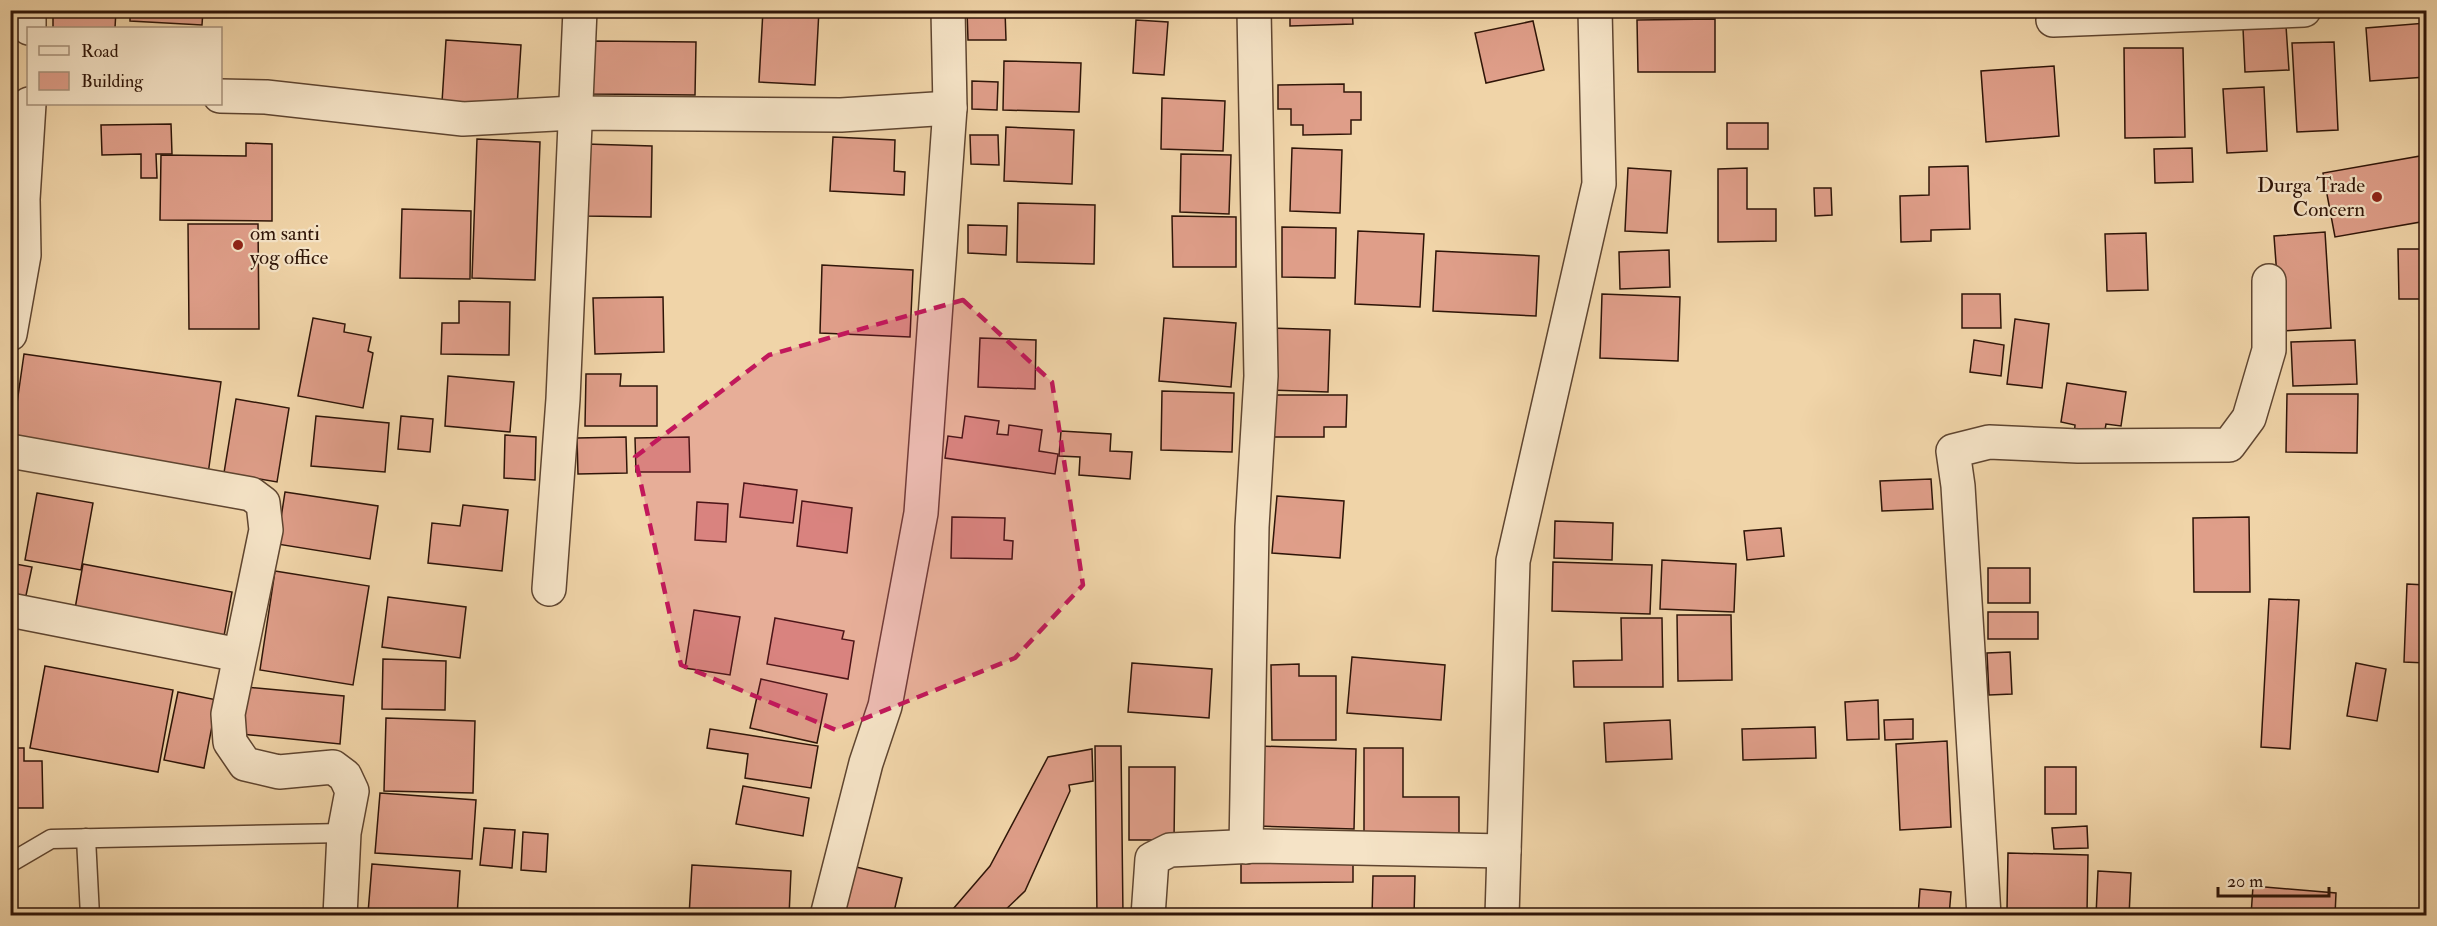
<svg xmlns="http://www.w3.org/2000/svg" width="2437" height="926" font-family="'IM FELL Double Pica',serif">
  <rect width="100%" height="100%" fill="#f0d4a8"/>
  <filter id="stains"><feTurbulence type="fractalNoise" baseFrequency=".00333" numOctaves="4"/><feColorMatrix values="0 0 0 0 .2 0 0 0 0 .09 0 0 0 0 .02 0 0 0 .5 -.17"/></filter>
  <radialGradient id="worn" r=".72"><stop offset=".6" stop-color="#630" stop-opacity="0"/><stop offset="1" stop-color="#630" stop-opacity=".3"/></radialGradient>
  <g fill="#df9e89" stroke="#2f1508" stroke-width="1.5">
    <polygon points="53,10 116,10 115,28 53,28"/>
    <polygon points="130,10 203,10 202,25 130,21"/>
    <polygon points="685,10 730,10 730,13"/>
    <polygon points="763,10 819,10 815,85 759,82"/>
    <polygon points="967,10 1005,10 1006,40 968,40"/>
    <polygon points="1290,10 1352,10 1353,24 1290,26"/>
    <polygon points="1443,10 1471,10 1444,14"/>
    <polygon points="1503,10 1542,10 1503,16"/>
    <polygon points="1715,19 1715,72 1638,72 1637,20"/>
    <polygon points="1136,20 1168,22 1164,75 1133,73"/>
    <polygon points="1533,21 1544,70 1486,83 1475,33"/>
    <polygon points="2426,23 2426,77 2370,81 2366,28"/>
    <polygon points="2286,26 2289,70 2245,72 2243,28"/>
    <polygon points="446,40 521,45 517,107 442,102"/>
    <polygon points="594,41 696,42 695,95 593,94"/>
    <polygon points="2334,42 2338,130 2297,132 2292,43"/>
    <polygon points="2124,48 2183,48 2185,137 2125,138"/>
    <polygon points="1004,61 1081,63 1079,112 1003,110"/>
    <polygon points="2054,66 2059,136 1986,142 1981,71"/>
    <polygon points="972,81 998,82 997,110 972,109"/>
    <polygon points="1344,84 1344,92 1361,92 1361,120 1351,120 1351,134 1303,135 1303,125 1291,125 1291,109 1278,109 1278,85"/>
    <polygon points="2264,87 2267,151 2227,153 2223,89"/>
    <polygon points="1162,98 1225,101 1223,151 1161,149"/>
    <rect x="1727" y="123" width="41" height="26"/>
    <polygon points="171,124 172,154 156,154 157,178 141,178 141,154 102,155 101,125"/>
    <polygon points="1006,127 1074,130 1072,184 1004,181"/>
    <polygon points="970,135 998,135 999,165 971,164"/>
    <polygon points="833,137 895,140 894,171 905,172 904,195 830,191"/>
    <polygon points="477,139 540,142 535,280 472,278"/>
    <polygon points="246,143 272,144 272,221 160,220 161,155 246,156"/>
    <polygon points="586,144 652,146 651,217 585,216"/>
    <polygon points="1292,148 1342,150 1340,213 1290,211"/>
    <polygon points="2192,148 2193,182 2155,183 2154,149"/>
    <polygon points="1181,154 1231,155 1229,214 1180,212"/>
    <polygon points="2426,155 2426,221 2335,237 2323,173"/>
    <polygon points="1968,166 1970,229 1931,230 1931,241 1901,242 1900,196 1929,195 1929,167"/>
    <polygon points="1628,168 1671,171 1667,233 1625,231"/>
    <polygon points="1747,168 1747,209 1776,209 1776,241 1718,242 1718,169"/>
    <polygon points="1814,188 1831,188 1832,215 1815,216"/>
    <polygon points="1018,203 1095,205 1094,264 1017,262"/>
    <polygon points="402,209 471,211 470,279 400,278"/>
    <polygon points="1172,216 1236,217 1236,267 1173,267"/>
    <polygon points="188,224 258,224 259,329 189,329"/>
    <polygon points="968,225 1007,226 1006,255 968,253"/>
    <polygon points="1282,227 1336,228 1335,278 1282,277"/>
    <polygon points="1358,231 1424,234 1420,307 1355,304"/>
    <polygon points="2325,232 2331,328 2281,331 2274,236"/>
    <polygon points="2146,233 2148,290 2107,291 2105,234"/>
    <polygon points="2398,249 2426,249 2426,299 2399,299"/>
    <polygon points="1669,250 1670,287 1620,289 1619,252"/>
    <polygon points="1436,251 1539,256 1536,316 1433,311"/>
    <polygon points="822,265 913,270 910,337 820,333"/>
    <polygon points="1602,294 1680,297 1678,361 1600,358"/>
    <polygon points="1962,294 2000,294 2001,328 1962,328"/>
    <polygon points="663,297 664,352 595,354 593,298"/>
    <polygon points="459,301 510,302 509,355 441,354 442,323 459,323"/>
    <polygon points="313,318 345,324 344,332 371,337 368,351 373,353 363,408 298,396"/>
    <polygon points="1164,318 1236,323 1231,387 1159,381"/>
    <polygon points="2015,319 2049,324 2042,388 2007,384"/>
    <polygon points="1270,328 1330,330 1328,392 1267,390"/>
    <polygon points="980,338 1036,340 1035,389 978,387"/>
    <polygon points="1974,340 2004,345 2001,376 1970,372"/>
    <polygon points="2355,340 2357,384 2293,386 2291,342"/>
    <polygon points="2421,350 2426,350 2426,416 2422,416"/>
    <polygon points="24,354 221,382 208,474 11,445"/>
    <polygon points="586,374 621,374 620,386 657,386 657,426 585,426"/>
    <polygon points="448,376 514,382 510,432 445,426"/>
    <polygon points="2067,383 2126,392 2121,426 2106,424 2103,441 2074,437 2075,425 2061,422"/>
    <polygon points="1162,391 1234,393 1232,452 1161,450"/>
    <polygon points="2287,394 2358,394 2357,453 2286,452"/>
    <polygon points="1271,395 1347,395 1346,427 1324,427 1324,437 1270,437"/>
    <polygon points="236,399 289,408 277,482 224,473"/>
    <polygon points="316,416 389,423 385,472 311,466"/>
    <polygon points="401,416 433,419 430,452 398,449"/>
    <polygon points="965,416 999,421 997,434 1008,435 1009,425 1042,430 1039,451 1058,454 1055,474 945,458 948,436 962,438"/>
    <polygon points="1061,431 1111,434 1110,451 1132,452 1130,479 1079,475 1080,457 1059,456"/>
    <polygon points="505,435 536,437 535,480 504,478"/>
    <polygon points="626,437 627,473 578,474 577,438"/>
    <polygon points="689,437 690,472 636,472 635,438"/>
    <polygon points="2424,449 2426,449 2426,480"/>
    <polygon points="1931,479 1933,509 1882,511 1880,481"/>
    <polygon points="744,483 797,490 793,523 740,517"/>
    <polygon points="285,492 378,506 370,559 277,544"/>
    <polygon points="37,493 93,503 81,570 25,560"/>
    <polygon points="1277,496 1344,501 1340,558 1272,553"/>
    <polygon points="802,501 852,508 847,553 797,546"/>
    <polygon points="697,502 728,504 726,542 695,540"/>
    <polygon points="463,505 508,510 502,571 428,563 432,523 460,526"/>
    <polygon points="952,517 1005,518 1004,540 1013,541 1012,559 951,558"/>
    <polygon points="2249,517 2250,592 2194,592 2193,518"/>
    <polygon points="1555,521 1613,523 1612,560 1554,558"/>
    <polygon points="1781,528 1784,556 1747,560 1744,531"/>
    <polygon points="1662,560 1736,564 1734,612 1660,609"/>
    <polygon points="1553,562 1652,565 1650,614 1552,611"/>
    <polygon points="10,563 32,567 20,624 10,623"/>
    <polygon points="83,564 232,592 220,658 71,631"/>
    <rect x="1988" y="568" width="42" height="35"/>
    <polygon points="275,571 369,586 353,685 260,670"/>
    <polygon points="2407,584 2426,585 2426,663 2404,662"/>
    <polygon points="388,597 466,607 460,658 382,647"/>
    <polygon points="2269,599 2299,600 2290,749 2261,747"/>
    <polygon points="694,610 740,617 730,675 685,668"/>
    <rect x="1988" y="612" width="50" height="27"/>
    <polygon points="1677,615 1731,615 1732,680 1678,681"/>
    <polygon points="775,618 844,631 842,639 854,641 848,679 767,664"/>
    <polygon points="1621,618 1662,618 1663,687 1574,687 1573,661 1622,660"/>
    <polygon points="2010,652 2012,694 1989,695 1987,653"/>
    <polygon points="1352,657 1445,665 1441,720 1347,713"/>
    <polygon points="383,659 446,661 445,710 382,709"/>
    <polygon points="1132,663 1212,669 1209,718 1128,712"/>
    <polygon points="2356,663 2386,669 2377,721 2347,716"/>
    <polygon points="1299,664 1299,676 1336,676 1336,740 1272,740 1271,665"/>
    <polygon points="45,666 173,690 158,772 30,748"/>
    <polygon points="761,679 827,694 817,743 750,728"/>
    <polygon points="246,687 344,696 340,744 241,734"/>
    <polygon points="178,692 217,700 204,768 164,760"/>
    <polygon points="1878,700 1879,739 1847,740 1845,702"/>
    <polygon points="386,718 475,721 473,793 384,791"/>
    <polygon points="1913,719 1913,739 1885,740 1884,720"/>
    <polygon points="1670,720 1672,759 1606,762 1604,723"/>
    <polygon points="1815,727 1816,758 1743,760 1742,729"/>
    <polygon points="710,729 818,746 811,788 745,778 748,754 707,748"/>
    <polygon points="1947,741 1951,827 1900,830 1896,744"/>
    <polygon points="1095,746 1121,746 1123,916 1097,916"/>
    <polygon points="1259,746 1356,749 1354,829 1257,826"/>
    <polygon points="10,748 24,748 24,761 42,761 43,808 10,808"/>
    <polygon points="1364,748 1403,748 1403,797 1459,797 1459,840 1364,841"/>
    <polygon points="1092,749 1093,781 1069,785 1070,791 1025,891 999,916 947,916 990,866 1048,757"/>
    <polygon points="1129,767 1175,767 1174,840 1129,840"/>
    <rect x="2045" y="767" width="31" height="47"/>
    <polygon points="2426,784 2426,837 2421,836"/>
    <polygon points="743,786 809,798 803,836 736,824"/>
    <polygon points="380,793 476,800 472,859 375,853"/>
    <polygon points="2087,826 2088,848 2054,849 2052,828"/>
    <polygon points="484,828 515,830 512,868 480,865"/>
    <polygon points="523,832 548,834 546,872 521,870"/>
    <polygon points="2008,853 2088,855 2087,913 2007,910"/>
    <polygon points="1353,854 1353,882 1241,883 1241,855"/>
    <polygon points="372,864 460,871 457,916 368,913"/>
    <polygon points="692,865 791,871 789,916 689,916"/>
    <polygon points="852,866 902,878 893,916 840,916"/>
    <polygon points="2098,871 2131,873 2129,916 2096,916"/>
    <polygon points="1373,876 1415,876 1414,916 1372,916"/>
    <polygon points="2253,886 2336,893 2335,916 2251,916"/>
    <polygon points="1920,889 1951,892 1949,916 1918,916"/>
    <polygon points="1179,912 1239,914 1239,916 1179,916"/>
  </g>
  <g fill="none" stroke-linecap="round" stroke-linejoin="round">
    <defs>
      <g id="lane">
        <polyline points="86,838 90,916"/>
        <polyline points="10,863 51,839 344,833"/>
      </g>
      <g id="street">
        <polyline points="2053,20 2304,10"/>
        <polyline points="29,28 29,10"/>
        <polyline points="220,96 266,97 463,119 574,113 841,115 950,108"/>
        <polyline points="10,334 24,255 23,199 29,104"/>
        <polyline points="10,451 251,494 263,503 266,530 228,714 230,742 245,764 279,772 333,767 345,776 352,791 344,833 340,916"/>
        <polyline points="549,589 563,399 580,10"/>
        <polyline points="10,610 239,655"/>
        <polyline points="1246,847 1252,527 1261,376 1254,10"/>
        <polyline points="827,916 866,763 885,706 921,513 950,108 948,10"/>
        <polyline points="1148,916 1152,859 1170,850 1256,846 1504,851"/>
        <polyline points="1502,916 1513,561 1599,184 1595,10"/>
        <polyline points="1984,916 1958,486 1953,451 1989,442 2078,446 2229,445 2249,418 2269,350 2269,281"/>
      </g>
    </defs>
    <use href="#lane" stroke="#5f4530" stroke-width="21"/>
    <use href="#street" stroke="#5f4530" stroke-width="36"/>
    <use href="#lane" stroke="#f5e3c6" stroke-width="18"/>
    <use href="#street" stroke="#f5e3c6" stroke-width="33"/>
  </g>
  <path fill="#c2185b" fill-opacity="0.2" stroke="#c2185b" stroke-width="4.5" stroke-dasharray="12 8" stroke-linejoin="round" d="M963 300 1052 382 1083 585 1015 658 836 730 681 665 635 457 769 355Z"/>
  <g fill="#8f2418" stroke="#f5e3c6" stroke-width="2">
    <circle cx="2377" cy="197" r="6"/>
    <circle cx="238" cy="245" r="6"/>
  </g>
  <g text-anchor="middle" stroke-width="4.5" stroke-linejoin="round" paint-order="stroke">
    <g font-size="21" fill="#2f1508" stroke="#f5e3c6" text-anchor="end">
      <text x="2365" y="192">Durga Trade<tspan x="2365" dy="24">Concern</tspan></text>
      <text x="250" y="240" text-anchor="start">om santi<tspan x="250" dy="24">yog office</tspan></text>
    </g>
  </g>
  <rect width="2437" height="926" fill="none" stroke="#f0d4a8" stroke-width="36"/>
  <rect x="12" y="12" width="2413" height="902" fill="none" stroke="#2f1508" stroke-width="3"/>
  <rect x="18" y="18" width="2401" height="890" fill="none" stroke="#2f1508" stroke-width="1.5"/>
  <rect x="27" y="27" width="195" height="78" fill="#f5e3c6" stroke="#a6917a" stroke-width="1.5"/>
  <rect x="39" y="46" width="30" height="9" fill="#f5e3c6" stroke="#a6917a" stroke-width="1.5"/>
  <text x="81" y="57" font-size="18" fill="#2f1508">Road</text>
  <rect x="39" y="72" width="30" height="18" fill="#df9e89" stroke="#a6917a" stroke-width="1.5"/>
  <text x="81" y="87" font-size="18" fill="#2f1508">Building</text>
  <path d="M2218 887v9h111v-9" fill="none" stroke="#2f1508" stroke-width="3"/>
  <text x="2227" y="887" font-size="18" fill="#2f1508" stroke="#f5e3c6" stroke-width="4.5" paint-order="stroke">20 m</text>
  <rect width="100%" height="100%" filter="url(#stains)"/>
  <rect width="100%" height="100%" fill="url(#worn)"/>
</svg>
